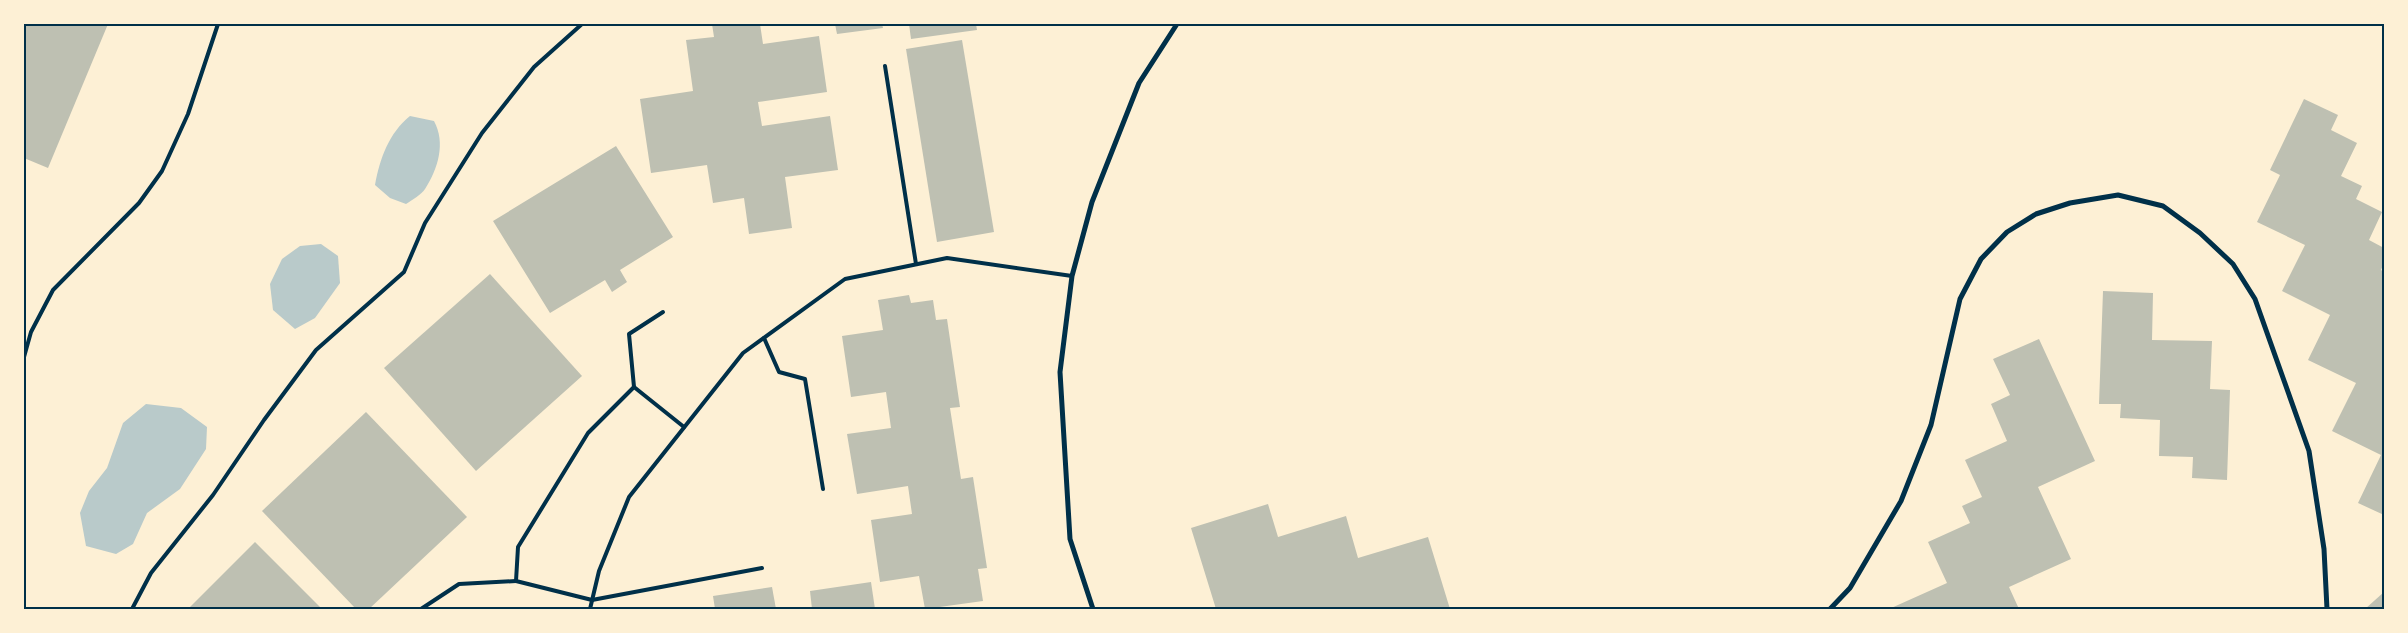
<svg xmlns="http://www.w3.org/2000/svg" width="2408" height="633" font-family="'Sofia Sans Condensed',sans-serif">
  <rect width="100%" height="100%" fill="#fdf0d5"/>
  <g fill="#b9caca">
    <path d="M410 116 434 121C446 143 438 169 425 189 421 195 412 200 406 204L390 198 375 185C380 158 389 133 410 116Z"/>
    <polygon points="321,244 338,256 340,283 315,318 295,329 273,310 270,284 282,259 300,246"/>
    <polygon points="146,404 181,408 207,427 206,449 180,489 147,513 133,544 116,554 86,546 80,513 89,491 107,468 123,423"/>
  </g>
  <g fill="#bec0b2">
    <polygon points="24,24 108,24 48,168 24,158"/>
    <polygon points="712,24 760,24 763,44 819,36 827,92 758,102 762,126 830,116 838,170 785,177 792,228 749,234 744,198 713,203 707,165 651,173 640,99 693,91 686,40 714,37"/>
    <polygon points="835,24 882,24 883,28 837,34"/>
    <polygon points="909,24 976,24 977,30 911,39"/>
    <polygon points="962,40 994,232 937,242 906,49"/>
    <polygon points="2304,99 2338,115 2331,130 2357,143 2341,176 2362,186 2356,199 2382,212 2369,240 2384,248 2384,263 2381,270 2384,272 2384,515 2358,503 2381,455 2332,431 2356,383 2308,360 2330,315 2282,291 2305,245 2257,222 2280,175 2270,170"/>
    <polygon points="616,146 673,237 620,270 627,282 612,292 605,280 550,313 493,221"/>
    <polygon points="490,274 582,376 476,471 384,368"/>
    <polygon points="2103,291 2153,293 2152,340 2212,341 2210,389 2230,390 2227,480 2192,478 2193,457 2159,456 2160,420 2120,418 2121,404 2099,404"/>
    <polygon points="909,295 911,303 933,300 936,320 947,319 960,407 950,408 961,479 973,477 987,568 978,569 983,601 925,609 919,576 880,582 871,520 912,514 908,486 857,494 847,434 891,428 886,392 851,397 842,336 883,330 878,300"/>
    <polygon points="2039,339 2095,461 2038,487 2071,559 2009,587 2019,609 1889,609 1947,583 1928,542 1970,523 1962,506 1982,497 1965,460 2007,441 1991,404 2010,395 1993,359"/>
    <polygon points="366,412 467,517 369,609 356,609 262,511"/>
    <polygon points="1268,504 1278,537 1346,516 1358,558 1428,537 1450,609 1216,609 1191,528"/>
    <polygon points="255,542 322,609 188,609"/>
    <polygon points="871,582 875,609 812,609 810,591"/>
    <polygon points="772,587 776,609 715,609 713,596"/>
    <polygon points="2384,592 2384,609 2365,609"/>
  </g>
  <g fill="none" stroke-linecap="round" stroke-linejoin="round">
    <g stroke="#003049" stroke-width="4">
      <polyline points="885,66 916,264"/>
      <polyline points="764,338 779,372 805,379 823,489"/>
      <polyline points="24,357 31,332 53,290 139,203 162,171 188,114 218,24"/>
      <polyline points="634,387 629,334 663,312"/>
      <polyline points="684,427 634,387 588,433 518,547 516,581 592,600 762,568"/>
      <polyline points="132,609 151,573 213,495 264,420 316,350 404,272 425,223 482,133 534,67 582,24"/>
      <polyline points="421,609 459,584 516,581"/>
      <polyline points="590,609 599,571 629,497 743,353 845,279 947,258 1072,276"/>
    </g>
    <g stroke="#003049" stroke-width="5">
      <polyline points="1093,609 1070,539 1060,372 1072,276 1092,202 1139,83 1177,24"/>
      <polyline points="1830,609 1850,588 1901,501 1931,425 1960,299 1981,259 2007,232 2036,214 2070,203 2118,195 2163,206 2200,233 2233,264 2255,299 2309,451 2324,549 2327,609"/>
    </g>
  </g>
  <rect width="2408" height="633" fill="none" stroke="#fdf0d5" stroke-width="50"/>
  <rect x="25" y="25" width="2358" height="583" fill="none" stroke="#003049" stroke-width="2"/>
</svg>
